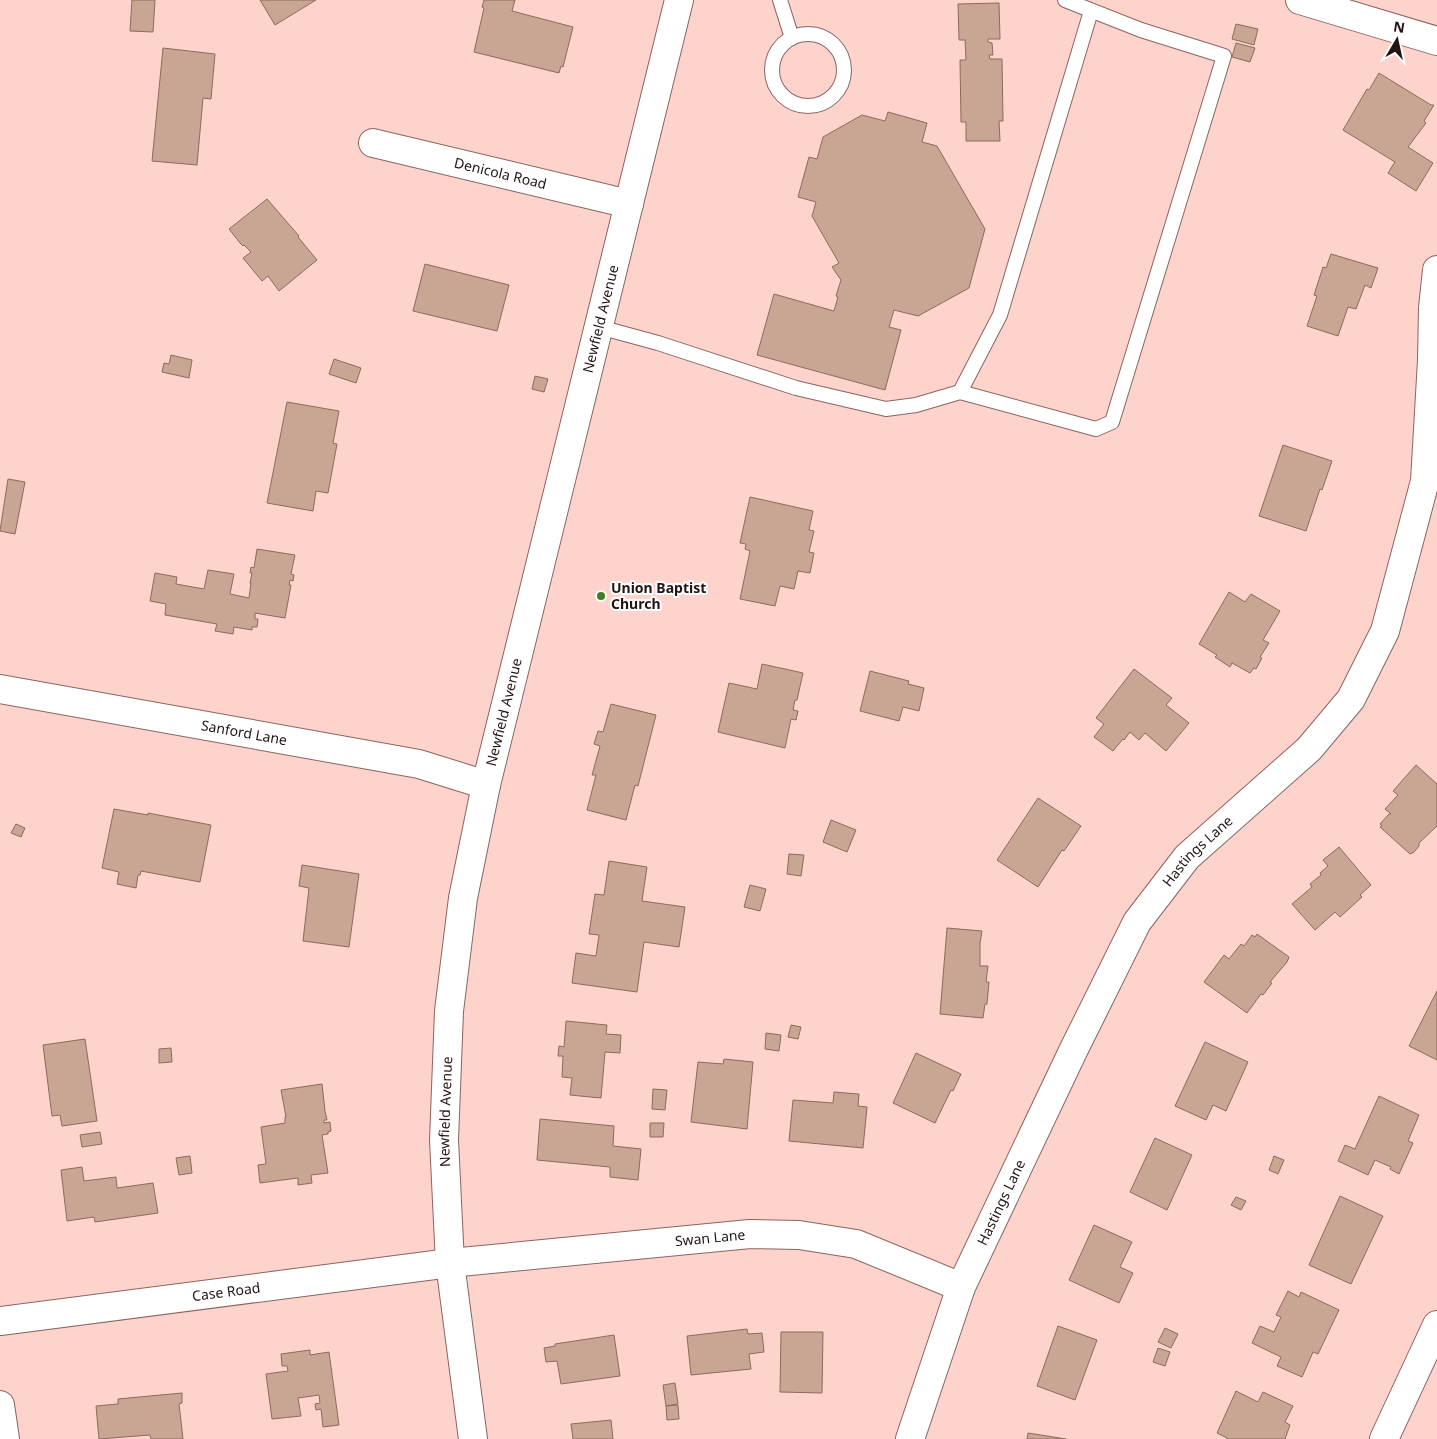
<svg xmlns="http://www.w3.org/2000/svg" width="1437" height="1439" font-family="'Noto Sans',sans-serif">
  <rect width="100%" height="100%" fill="#fed3cc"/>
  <g fill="#c9a693" stroke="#8c6b5a">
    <polygon points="132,0 155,0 153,32 130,31"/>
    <polygon points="260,0 316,0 275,25"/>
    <polygon points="484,0 515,0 512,11 573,27 563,67 561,66 559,73 474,52 484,8 482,7"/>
    <polygon points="999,3 1000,39 988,39 988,42 992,43 993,55 989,55 990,59 1002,59 1003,121 999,121 1000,141 966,141 966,122 961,122 960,60 966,60 965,40 959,40 958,4"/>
    <polygon points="1236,24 1258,29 1254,45 1232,39"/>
    <polygon points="1236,43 1255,48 1250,62 1232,57"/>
    <polygon points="163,48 215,54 211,99 203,98 197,165 152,161"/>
    <polygon points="1379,73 1431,105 1434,105 1424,121 1426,123 1408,147 1433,163 1416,191 1388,173 1395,162 1343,130 1367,89 1369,90"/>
    <polygon points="888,112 927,123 922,142 937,146 985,229 969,288 918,316 894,310 889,327 901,330 885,390 757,355 774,294 834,311 838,297 836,296 841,280 832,267 839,263 812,216 816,202 798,197 809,157 817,159 823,137 862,115 885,121"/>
    <polygon points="267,199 299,236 298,237 317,260 279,291 268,276 262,281 243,258 251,252 244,245 243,246 240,243 229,229"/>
    <polygon points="1331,254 1378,268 1371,288 1365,285 1356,309 1348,307 1338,336 1307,326 1317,296 1314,295 1323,267 1326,268"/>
    <polygon points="425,264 509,285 497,331 413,311"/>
    <polygon points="171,355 192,360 189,378 162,372 164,363 169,364"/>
    <polygon points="334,359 361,368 356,383 329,374"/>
    <polygon points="535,376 548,379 544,392 532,389"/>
    <polygon points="287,402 339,411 333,443 337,444 328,493 316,491 313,511 267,503"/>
    <polygon points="1283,445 1332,461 1322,490 1320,489 1306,531 1259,516"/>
    <polygon points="8,479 25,482 15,534 0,531"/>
    <polygon points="750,497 813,511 809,530 814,531 809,552 814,553 810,573 798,571 794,589 780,586 775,606 740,599 750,551 745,549 746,544 740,543"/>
    <polygon points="257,549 295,555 291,574 294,575 293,581 290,580 289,585 291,585 285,618 255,613 255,619 258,619 257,627 252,627 252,630 234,627 233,634 215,631 217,624 165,615 166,604 150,601 155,573 177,577 176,584 204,589 208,570 234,574 230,594 249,598 251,583 250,583 252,573 250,573 251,567 254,568"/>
    <polygon points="1229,592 1245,602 1251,594 1280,611 1263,640 1269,643 1260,657 1262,658 1256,669 1254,668 1250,673 1232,663 1230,667 1215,657 1217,655 1199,644"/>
    <polygon points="762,664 803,673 797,700 795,700 793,710 798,711 796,720 791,719 785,748 718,732 729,683 757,689"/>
    <polygon points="1134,669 1172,698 1166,705 1189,723 1166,751 1145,733 1139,740 1130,732 1124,740 1123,739 1113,751 1094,737 1104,724 1096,718"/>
    <polygon points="870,671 909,681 908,684 924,688 919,711 903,707 899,721 860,711"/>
    <polygon points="611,704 656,715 638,786 635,785 626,820 587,810 596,775 592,775 600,746 594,744 598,731 603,732"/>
    <polygon points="1416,765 1437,784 1437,826 1419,843 1419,846 1414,852 1410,854 1380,827 1382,826 1380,824 1389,814 1391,814 1385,809 1398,795 1393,791"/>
    <polygon points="1038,798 1081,826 1064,851 1062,850 1038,887 997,860"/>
    <polygon points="114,809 148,815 148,813 211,825 200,882 141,871 140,875 138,875 136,888 117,884 119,872 102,868"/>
    <polygon points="831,820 856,830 847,852 823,842"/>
    <polygon points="16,824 25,828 21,837 11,833"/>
    <polygon points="1339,847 1371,885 1360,895 1362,897 1340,917 1335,912 1315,930 1292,904 1312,887 1310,884 1321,875 1320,873 1328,866 1323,860"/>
    <polygon points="789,854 804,855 801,876 787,874"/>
    <polygon points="609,861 647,867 642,901 685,907 679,947 644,942 637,992 572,983 576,953 596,956 599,935 589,934 595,894 604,895"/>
    <polygon points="302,865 359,874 349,947 303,941 309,888 299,886"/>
    <polygon points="750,885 766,889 760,911 744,907"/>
    <polygon points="947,928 982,931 980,943 980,966 988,966 986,982 989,982 987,1004 985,1004 983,1018 940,1014"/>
    <polygon points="1257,934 1289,957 1287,962 1270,982 1272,983 1263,995 1261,994 1247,1013 1204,982 1224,955 1229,959 1241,944 1244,946 1252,935 1255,937"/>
    <polygon points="1437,991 1437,1060 1409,1046"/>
    <polygon points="566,1021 607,1025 606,1034 621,1035 620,1053 605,1052 601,1098 570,1095 572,1078 562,1077 563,1056 558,1056 559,1046 564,1047"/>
    <polygon points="791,1025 801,1027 798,1039 788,1037"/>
    <polygon points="766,1033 781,1035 779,1051 765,1049"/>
    <polygon points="85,1039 97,1121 62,1126 60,1115 52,1116 43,1045"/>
    <polygon points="1205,1042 1248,1062 1226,1111 1213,1105 1206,1120 1175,1106"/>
    <polygon points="171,1048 172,1062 159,1063 159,1049"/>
    <polygon points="916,1053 961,1074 953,1091 951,1090 935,1123 893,1103"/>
    <polygon points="724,1059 753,1062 747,1129 691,1122 698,1062 723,1064"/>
    <polygon points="322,1084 325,1111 327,1120 324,1120 324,1123 330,1122 331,1131 328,1132 328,1134 322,1135 328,1173 311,1175 312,1183 298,1185 298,1178 260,1183 258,1165 266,1164 261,1127 285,1123 285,1117 286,1117 281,1090"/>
    <polygon points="653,1089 667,1090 665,1110 652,1109"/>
    <polygon points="834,1092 859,1094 858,1106 867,1107 863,1148 789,1141 793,1100 833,1103"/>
    <polygon points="1379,1096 1419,1115 1408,1141 1413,1143 1399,1174 1390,1169 1391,1167 1375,1160 1368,1175 1338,1161 1345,1145 1355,1149"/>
    <polygon points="540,1119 614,1126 613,1146 641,1149 638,1180 610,1177 610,1167 537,1160"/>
    <polygon points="650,1123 664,1123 663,1137 650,1137"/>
    <polygon points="100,1132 102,1144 82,1147 80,1135"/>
    <polygon points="1155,1138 1192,1155 1167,1210 1130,1192"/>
    <polygon points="190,1156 192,1173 179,1175 176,1158"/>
    <polygon points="1274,1156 1284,1160 1278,1174 1269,1170"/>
    <polygon points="82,1167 84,1181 116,1177 117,1188 153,1183 158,1213 95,1222 94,1217 67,1221 61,1170"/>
    <polygon points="1340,1196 1383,1216 1351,1284 1309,1265"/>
    <polygon points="1236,1197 1246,1201 1241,1210 1231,1205"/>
    <polygon points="1094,1225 1132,1242 1120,1267 1133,1273 1119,1303 1069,1280"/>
    <polygon points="1288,1291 1299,1297 1301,1292 1339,1310 1318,1354 1313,1352 1302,1377 1277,1366 1281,1357 1252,1343 1260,1326 1274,1332 1281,1317 1276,1315"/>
    <polygon points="1058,1326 1097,1340 1075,1400 1037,1386"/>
    <polygon points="1165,1328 1178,1334 1171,1348 1158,1342"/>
    <polygon points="747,1329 748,1334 762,1333 764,1352 749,1354 751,1369 691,1375 687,1336"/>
    <polygon points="781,1332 823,1332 822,1393 780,1392"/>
    <polygon points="614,1335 620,1376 561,1384 557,1361 546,1362 544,1348 555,1346 555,1344"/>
    <polygon points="1158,1348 1170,1352 1165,1366 1153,1362"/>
    <polygon points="310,1350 310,1355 329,1352 339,1425 323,1427 321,1409 316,1410 315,1404 320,1403 319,1395 298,1398 301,1416 272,1419 266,1374 288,1371 287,1366 282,1366 281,1354"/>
    <polygon points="675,1383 678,1404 666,1406 663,1385"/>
    <polygon points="1236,1391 1258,1402 1263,1392 1293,1406 1285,1422 1290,1425 1285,1439 1229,1439 1217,1433"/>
    <polygon points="182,1393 182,1403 179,1404 183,1439 151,1439 150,1435 99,1439 96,1406 118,1404 118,1399"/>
    <polygon points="678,1405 679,1419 667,1420 666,1406"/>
    <polygon points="611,1420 613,1439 573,1439 571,1424"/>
    <polygon points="1028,1433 1066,1439 1027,1439"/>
  </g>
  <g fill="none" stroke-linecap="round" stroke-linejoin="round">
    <defs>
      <g id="lane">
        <polyline points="780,0 792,38"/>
        <circle cx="808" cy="70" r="36"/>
        <polyline points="599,327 658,343 796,388 886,409 916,405 960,392 1096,429 1112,422 1224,56 1141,30 1065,0"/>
        <polyline points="960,392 1000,315 1091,11"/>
      </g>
      <g id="street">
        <polyline points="1300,0 1437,41"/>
        <path id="s1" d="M373 143 629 204"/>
        <path id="s2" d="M0 689 419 764 486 785"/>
        <path id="s3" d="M0 1321 450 1263 750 1234 799 1235 856 1244 961 1287"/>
        <polyline points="0,1405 5,1439"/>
        <path id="s4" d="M910 1439 961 1287 1073 1051 1137 922 1187 857 1309 749 1351 699 1385 631 1425 481 1432 360 1433 308 1437 270"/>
        <polyline points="1384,1439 1437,1325"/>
      </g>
      <g id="secondary">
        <path id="s5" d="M473 1439 450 1263 444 1140 449 1011 463 898 486 785 679 0"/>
      </g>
    </defs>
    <use href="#lane" stroke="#8a645f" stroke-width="16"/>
    <use href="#street" stroke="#8a645f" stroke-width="30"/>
    <use href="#secondary" stroke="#8a645f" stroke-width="30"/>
    <use href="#lane" stroke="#fff" stroke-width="14"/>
    <use href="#street" stroke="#fff" stroke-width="28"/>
    <use href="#secondary" stroke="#fff" stroke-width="28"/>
  </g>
  <circle fill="#3c8022" stroke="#fff" stroke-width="2" cx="601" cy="596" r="5"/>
  <g text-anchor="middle" stroke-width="4" stroke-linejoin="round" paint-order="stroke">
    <g font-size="14" fill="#231412" stroke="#fff">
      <text dy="5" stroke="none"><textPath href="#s1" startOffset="131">Denicola Road</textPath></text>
      <text dy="5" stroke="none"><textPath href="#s5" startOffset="1139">Newfield Avenue</textPath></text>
      <text dy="5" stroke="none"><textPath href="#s5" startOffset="734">Newfield Avenue</textPath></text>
      <text dy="5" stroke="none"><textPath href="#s2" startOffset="248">Sanford Lane</textPath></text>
      <text dy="5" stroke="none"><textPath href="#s4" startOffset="659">Hastings Lane</textPath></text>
      <text dy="5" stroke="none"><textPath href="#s5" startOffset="329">Newfield Avenue</textPath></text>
      <text dy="5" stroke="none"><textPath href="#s4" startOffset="254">Hastings Lane</textPath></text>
      <text dy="5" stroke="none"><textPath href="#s3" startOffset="715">Swan Lane</textPath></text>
      <text dy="5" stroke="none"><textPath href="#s3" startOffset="228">Case Road</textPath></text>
    </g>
    <g font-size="14" font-weight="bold" fill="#231412" stroke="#fff" text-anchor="start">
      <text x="611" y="593">Union Baptist<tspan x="611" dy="16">Church</tspan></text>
    </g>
  </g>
  <g transform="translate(1397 40) rotate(9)" stroke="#ffffff" stroke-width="4" paint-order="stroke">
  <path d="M0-4L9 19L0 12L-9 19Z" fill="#231412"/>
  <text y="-8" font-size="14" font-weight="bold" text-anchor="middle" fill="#231412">N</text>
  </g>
</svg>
